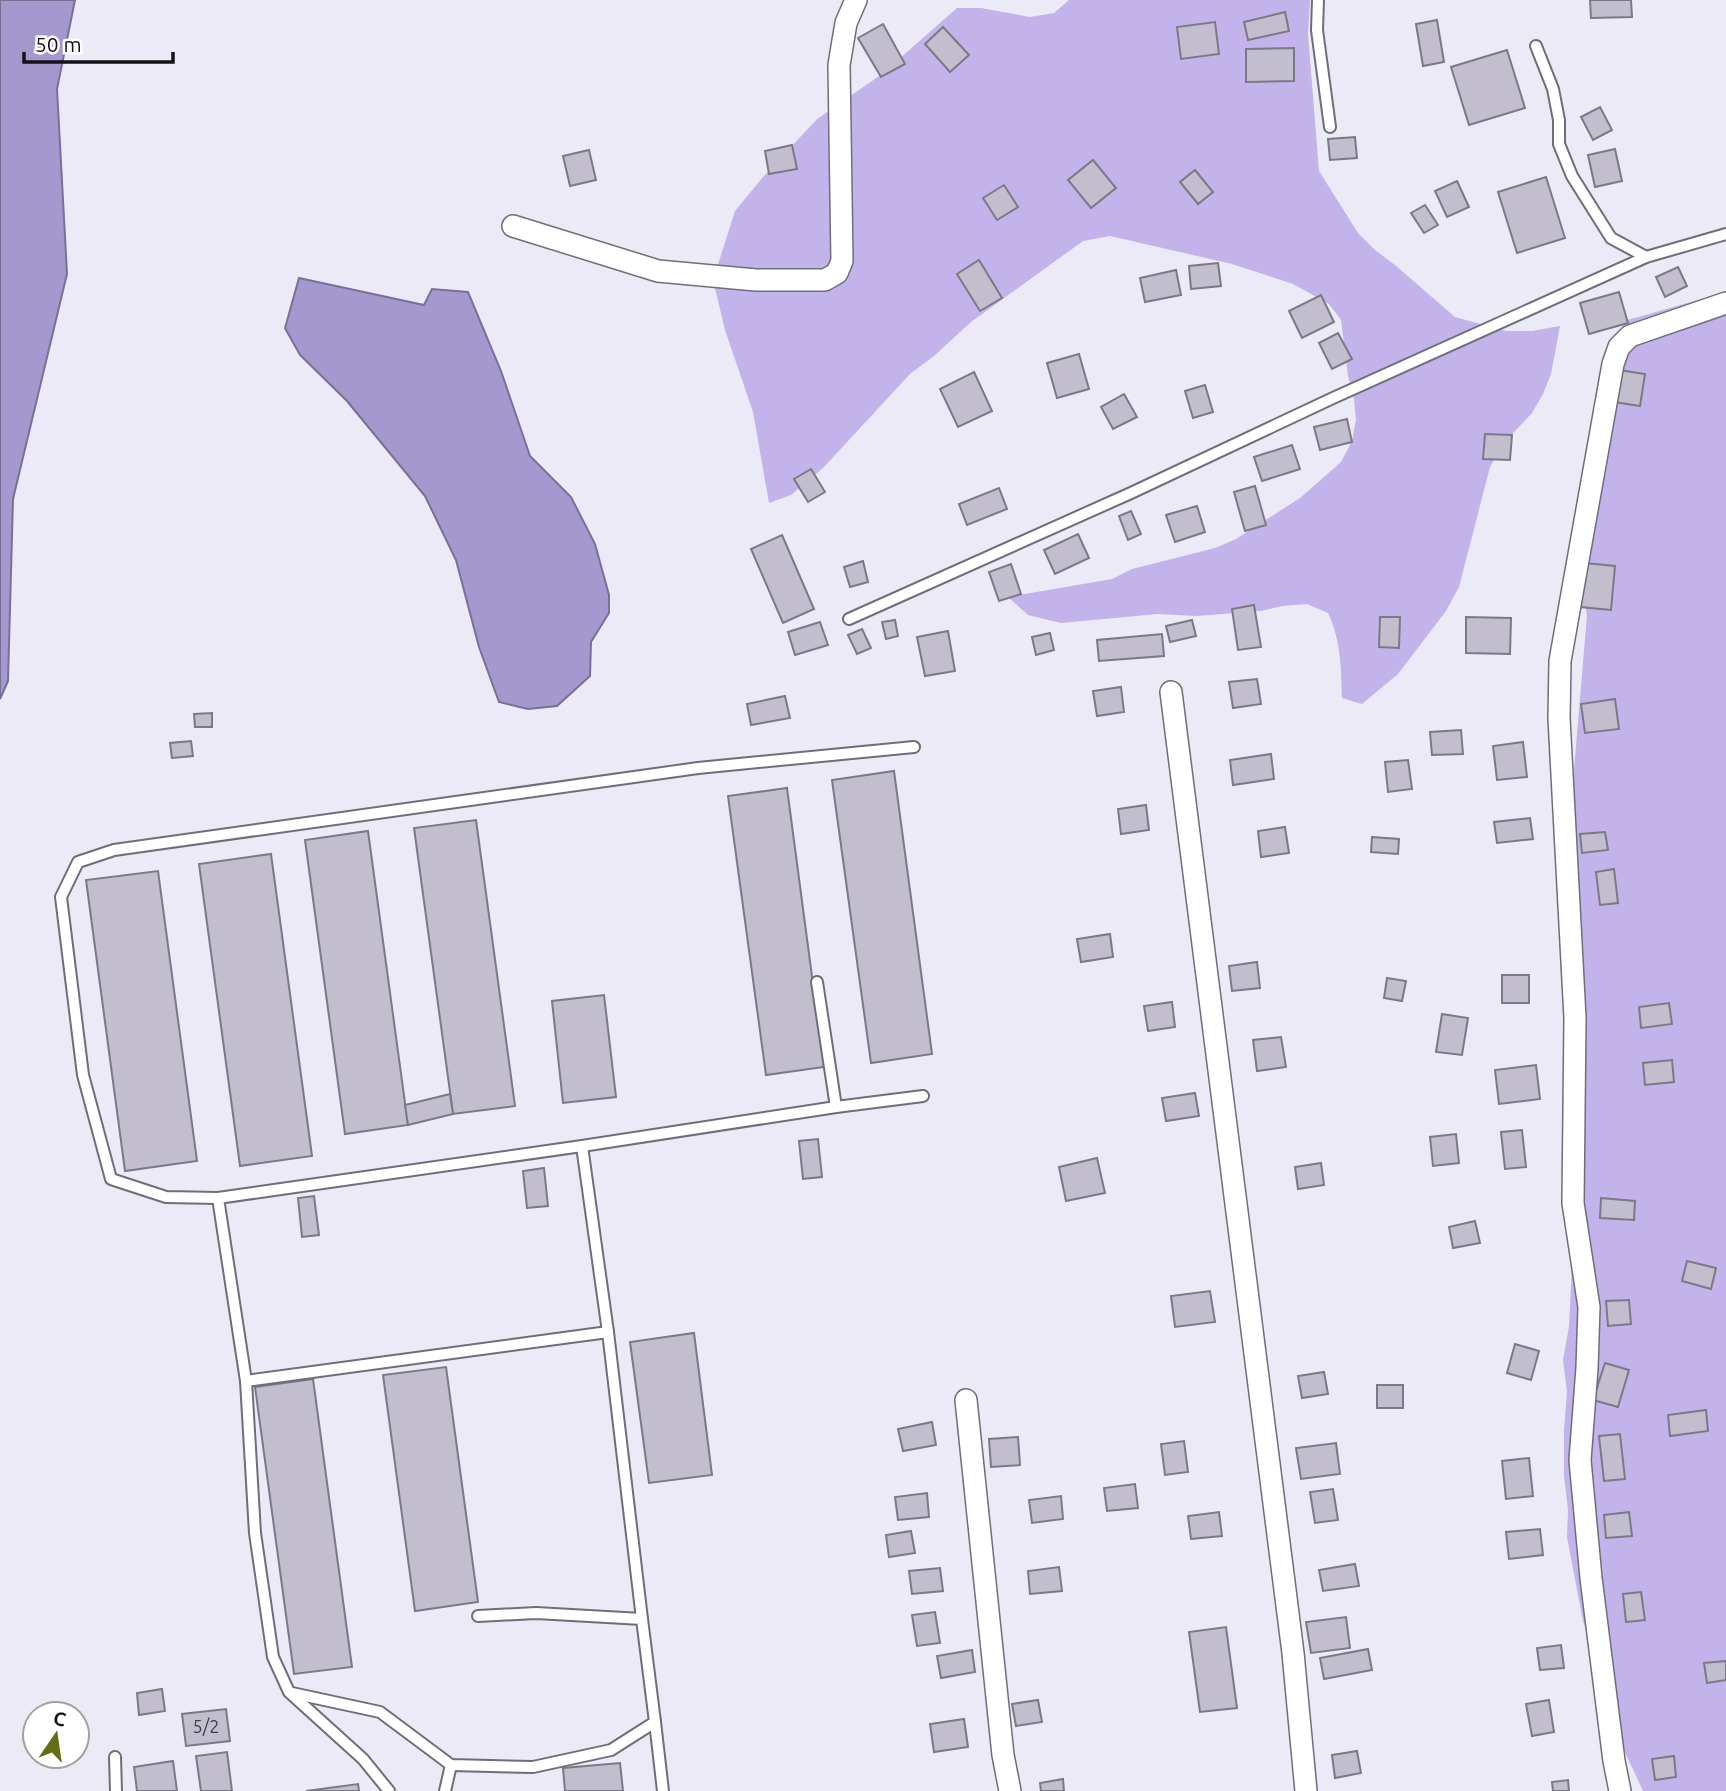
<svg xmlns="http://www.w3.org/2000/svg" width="1726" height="1791" font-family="Ubuntu,sans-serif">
  <rect width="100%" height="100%" fill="#edeaf8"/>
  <g fill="#c2b4eb">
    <path d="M1069 0H1310L1308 34 1319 171 1358 233 1375 250 1395 265 1455 317 1506 331H1532L1560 326 1551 374 1543 394 1532 413 1501 446 1490 467 1459 587 1446 611 1398 674 1362 704 1342 698C1341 667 1341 641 1328 613L1307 604 1283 606 1260 611 1197 616 1157 614 1061 623 1028 615 1008 597 1112 579 1132 569 1215 548 1236 539 1300 498 1341 462 1352 441 1356 419 1354 399 1348 376 1341 320 1329 304 1293 284 1232 264 1110 236 1083 241 971 322 934 356 910 374 824 467 791 495 769 503 753 412 725 330 713 280 735 211 763 177 817 119 882 74 957 8H981L1030 17 1054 13Z"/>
    <polygon points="1726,292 1726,1791 1643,1791 1623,1748 1595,1654 1583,1621 1567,1537 1568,1510 1564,1476 1564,1429 1567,1392 1563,1360 1569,1326 1573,1247 1570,817 1587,615 1578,568 1585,493 1624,321"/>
  </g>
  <g fill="#a598ce" stroke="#797097" stroke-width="2">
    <polygon points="0,0 75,0 57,89 67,274 13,499 8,681 0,699"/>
    <polygon points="299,278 424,305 432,289 468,292 501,371 530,456 571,497 595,544 609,595 609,613 591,642 590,676 557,706 528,709 499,702 479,647 456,560 425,496 347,401 300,355 285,328"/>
  </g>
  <g fill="#c2becd" stroke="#7c7986" stroke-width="2">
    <polygon points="1590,0 1631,0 1632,17 1591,18"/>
    <polygon points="1285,12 1289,31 1248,40 1244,22"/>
    <polygon points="1437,20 1444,62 1423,66 1416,24"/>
    <polygon points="1215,22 1219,54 1181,59 1177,27"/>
    <polygon points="883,24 905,64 881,77 858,38"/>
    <polygon points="943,27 969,55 950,72 925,44"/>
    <polygon points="1294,48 1294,81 1246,82 1246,49"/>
    <polygon points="1507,50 1525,108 1469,125 1451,67"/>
    <polygon points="1600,107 1612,130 1593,140 1581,117"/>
    <polygon points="1355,137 1357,158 1330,160 1328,139"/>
    <polygon points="792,145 797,169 769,174 765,151"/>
    <polygon points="1615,149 1622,181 1595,187 1588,155"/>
    <polygon points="589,150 596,180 570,186 563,156"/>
    <polygon points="1093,160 1116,188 1091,208 1068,180"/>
    <polygon points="1195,170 1213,192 1198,204 1180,182"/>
    <polygon points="1546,177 1565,238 1517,253 1498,192"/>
    <polygon points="1457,181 1469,207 1447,217 1435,191"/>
    <polygon points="1004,185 1018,207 997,220 983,198"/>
    <polygon points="1425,205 1438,225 1424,233 1411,213"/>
    <polygon points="979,260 1002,298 980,311 957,274"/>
    <polygon points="1218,263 1221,286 1191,289 1189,266"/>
    <polygon points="1678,267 1687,286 1665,297 1656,277"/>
    <polygon points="1176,270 1181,295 1145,302 1140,278"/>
    <polygon points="1619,292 1628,323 1589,334 1580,303"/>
    <polygon points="1321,295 1334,322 1302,338 1289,311"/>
    <polygon points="1338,333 1352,359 1332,369 1319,343"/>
    <polygon points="1079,354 1089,389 1057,398 1047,363"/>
    <polygon points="1619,370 1645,374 1640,406 1614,402"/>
    <polygon points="974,372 992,411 958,427 940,389"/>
    <polygon points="1205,385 1213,412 1193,418 1185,391"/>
    <polygon points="1124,394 1137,417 1113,429 1101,407"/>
    <polygon points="1347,419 1352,442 1320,450 1314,427"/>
    <polygon points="1485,434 1512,435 1510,460 1483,459"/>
    <polygon points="1292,445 1300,469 1262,481 1254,457"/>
    <polygon points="811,469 825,492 808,502 794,479"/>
    <polygon points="1255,486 1266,525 1245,531 1234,492"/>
    <polygon points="999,488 1007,509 967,525 959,504"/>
    <polygon points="1197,506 1205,532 1175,542 1166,515"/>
    <polygon points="1131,511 1141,534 1128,540 1119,516"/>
    <polygon points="1078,534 1089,558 1055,574 1044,550"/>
    <polygon points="782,535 814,609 783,623 751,549"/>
    <polygon points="863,561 868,582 850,587 844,567"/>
    <polygon points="1585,563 1615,566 1611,610 1580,607"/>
    <polygon points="1011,564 1021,594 999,601 989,572"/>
    <polygon points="1254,605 1261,647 1238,650 1232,609"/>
    <polygon points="1380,617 1400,617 1399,648 1379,647"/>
    <polygon points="1466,617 1511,618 1510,654 1466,653"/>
    <polygon points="895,620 898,636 886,639 882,622"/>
    <polygon points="1192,620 1196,636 1170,642 1166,626"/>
    <polygon points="820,622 828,645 795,655 788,632"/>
    <polygon points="862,629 871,648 857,654 848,635"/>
    <polygon points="948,631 955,671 925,676 917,637"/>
    <polygon points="1050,633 1054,650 1036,655 1032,637"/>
    <polygon points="1162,634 1164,656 1099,661 1097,640"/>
    <polygon points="1257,679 1261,704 1233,708 1229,682"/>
    <polygon points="1121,687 1124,712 1097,716 1093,691"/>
    <polygon points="785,696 790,718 751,725 747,704"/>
    <polygon points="1615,699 1619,729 1585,733 1581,704"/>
    <polygon points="212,713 212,727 195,727 194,714"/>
    <polygon points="1461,730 1463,754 1432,755 1430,732"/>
    <polygon points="191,741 193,756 172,758 170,743"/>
    <polygon points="1523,742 1527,777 1497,780 1493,746"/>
    <polygon points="1271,754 1274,779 1233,785 1230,760"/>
    <polygon points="1408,760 1412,789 1388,792 1385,762"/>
    <polygon points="894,771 932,1054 871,1063 832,780"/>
    <polygon points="787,788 824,1067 766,1075 728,796"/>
    <polygon points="1146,805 1149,830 1121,834 1118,809"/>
    <polygon points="1530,818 1533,839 1497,843 1494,822"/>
    <polygon points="476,820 515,1106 453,1114 414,828"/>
    <polygon points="1285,827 1289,853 1261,857 1258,831"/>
    <polygon points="368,831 408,1125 345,1134 305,840"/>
    <polygon points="1605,832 1608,850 1582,853 1580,834"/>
    <polygon points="1372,837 1399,839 1398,854 1371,852"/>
    <polygon points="271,854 312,1156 240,1166 199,864"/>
    <polygon points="1614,869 1618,903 1600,905 1596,872"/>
    <polygon points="158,871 197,1161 125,1171 86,880"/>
    <polygon points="1110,934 1113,957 1081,962 1077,939"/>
    <polygon points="1257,962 1260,988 1232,991 1229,966"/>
    <rect x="1502" y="975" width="27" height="28"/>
    <polygon points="1387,978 1406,981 1402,1001 1384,998"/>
    <polygon points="604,995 616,1097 563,1103 552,1001"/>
    <polygon points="1172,1002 1175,1027 1148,1031 1144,1006"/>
    <polygon points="1669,1003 1672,1024 1641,1028 1639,1007"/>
    <polygon points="1442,1014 1468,1018 1462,1055 1436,1052"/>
    <polygon points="1281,1037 1286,1067 1257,1071 1253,1040"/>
    <polygon points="1672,1060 1674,1082 1645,1085 1643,1063"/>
    <polygon points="1536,1065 1540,1099 1499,1104 1495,1070"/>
    <polygon points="1195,1093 1199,1116 1166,1121 1162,1098"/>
    <polygon points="450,1094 453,1114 408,1125 405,1105"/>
    <polygon points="1522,1130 1526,1167 1505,1169 1501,1132"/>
    <polygon points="1456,1134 1459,1163 1433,1166 1430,1137"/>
    <polygon points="818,1139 822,1177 803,1179 799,1141"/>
    <polygon points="1097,1158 1105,1193 1066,1201 1059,1167"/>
    <polygon points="1321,1163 1324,1185 1298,1189 1295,1167"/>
    <polygon points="544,1168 548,1206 527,1208 523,1171"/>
    <polygon points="314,1196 319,1235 302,1237 298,1198"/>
    <polygon points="1601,1198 1635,1201 1634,1220 1600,1218"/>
    <polygon points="1475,1221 1480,1243 1453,1248 1449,1227"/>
    <polygon points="1687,1261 1716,1268 1711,1289 1682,1281"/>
    <polygon points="1210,1291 1215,1322 1175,1327 1171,1296"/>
    <polygon points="1629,1300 1631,1324 1608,1326 1606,1301"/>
    <polygon points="694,1333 712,1475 649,1483 630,1342"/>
    <polygon points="1515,1344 1539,1351 1531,1380 1507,1373"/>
    <polygon points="1605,1363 1629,1370 1618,1407 1593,1400"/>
    <polygon points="446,1367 478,1602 415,1611 383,1375"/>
    <polygon points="1324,1372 1328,1394 1302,1398 1298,1376"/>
    <polygon points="313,1379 352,1667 294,1674 255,1387"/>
    <rect x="1377" y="1385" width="26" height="23"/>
    <polygon points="1706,1410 1708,1431 1670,1436 1668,1415"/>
    <polygon points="932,1422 936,1445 903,1451 898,1429"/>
    <polygon points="1620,1434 1625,1479 1604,1481 1599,1436"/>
    <polygon points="1018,1437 1020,1465 991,1467 989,1439"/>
    <polygon points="1184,1441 1188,1472 1165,1475 1161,1444"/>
    <polygon points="1336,1443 1340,1474 1301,1479 1296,1448"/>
    <polygon points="1529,1458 1533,1496 1506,1499 1502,1461"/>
    <polygon points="1135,1484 1138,1508 1107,1511 1104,1488"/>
    <polygon points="1333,1489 1338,1520 1315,1523 1310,1492"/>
    <polygon points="927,1493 929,1517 898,1520 895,1497"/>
    <polygon points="1061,1496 1063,1519 1032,1523 1029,1500"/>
    <polygon points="1219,1512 1222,1536 1191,1539 1188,1516"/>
    <polygon points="1629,1512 1632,1536 1606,1538 1604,1515"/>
    <polygon points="1540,1529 1543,1555 1509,1559 1506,1532"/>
    <polygon points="911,1531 915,1553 889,1557 886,1535"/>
    <polygon points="1355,1564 1359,1586 1323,1591 1319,1570"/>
    <polygon points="1059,1567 1062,1591 1030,1594 1028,1571"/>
    <polygon points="940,1568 943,1591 912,1594 909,1571"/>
    <polygon points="1641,1592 1645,1620 1626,1622 1623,1594"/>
    <polygon points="935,1612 940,1643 917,1646 912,1615"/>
    <polygon points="1346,1617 1350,1648 1311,1653 1306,1622"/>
    <polygon points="1226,1627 1237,1708 1200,1712 1189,1632"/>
    <polygon points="1561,1645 1564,1668 1540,1670 1537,1648"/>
    <polygon points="1368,1649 1372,1670 1324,1679 1320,1658"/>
    <polygon points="972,1650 975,1672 941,1678 937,1656"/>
    <polygon points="1726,1661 1726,1680 1707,1683 1704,1663"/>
    <polygon points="162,1689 165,1711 139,1715 137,1693"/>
    <polygon points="1038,1700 1042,1722 1016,1726 1012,1704"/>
    <polygon points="1549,1700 1554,1732 1532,1736 1526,1704"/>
    <polygon points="226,1709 230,1741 186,1746 182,1714"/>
    <polygon points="964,1719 968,1747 934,1752 930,1724"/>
    <polygon points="1357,1751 1361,1773 1335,1778 1332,1755"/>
    <polygon points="227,1752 232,1791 201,1791 196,1756"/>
    <polygon points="1674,1756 1676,1777 1655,1780 1652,1759"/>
    <polygon points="173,1761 177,1791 137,1791 134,1767"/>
    <polygon points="620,1763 623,1791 565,1791 563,1768"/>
    <polygon points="1063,1779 1064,1791 1041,1791 1040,1783"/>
    <polygon points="1568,1780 1569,1791 1553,1791 1552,1782"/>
    <polygon points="358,1784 359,1791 306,1791"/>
  </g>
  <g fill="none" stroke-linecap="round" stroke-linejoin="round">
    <defs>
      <g id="lane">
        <polyline points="1318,0 1317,30 1330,127"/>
        <polyline points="1536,46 1553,89 1559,120 1559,144 1572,176 1611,238 1646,257"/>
        <polyline points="849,619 1131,493 1333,398 1646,257 1726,234"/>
        <polyline points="817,982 836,1107"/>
        <polyline points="582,1146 836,1107 923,1096"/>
        <polyline points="218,1198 166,1197 111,1179 83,1075 61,897 78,862 114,850 698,768 914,747"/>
        <polyline points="246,1381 608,1332 642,1619"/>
        <polyline points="292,1693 380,1712 451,1765 533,1767 611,1750 655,1722 642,1619 536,1613 478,1616"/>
        <polyline points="655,1722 663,1791"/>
        <polyline points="115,1757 116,1791"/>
        <polyline points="389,1791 363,1759 289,1692 273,1657 255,1533 246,1381 218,1198 582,1146 608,1332"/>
        <polyline points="445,1791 451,1765"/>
      </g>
      <g id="street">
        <polyline points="513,226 658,271 756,280 825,280 837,273 842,261 839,65 846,23 856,0"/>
        <polyline points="1171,692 1293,1653 1306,1791"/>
        <polyline points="966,1400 1003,1755 1010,1791"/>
        <polyline points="1620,1791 1614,1761 1591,1578 1580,1460 1587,1368 1589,1307 1573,1203 1575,1018 1559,718 1560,661 1613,364 1619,347 1630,336 1726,303"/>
      </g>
    </defs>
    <use href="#lane" stroke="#706d7a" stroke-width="14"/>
    <use href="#street" stroke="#706d7a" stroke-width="24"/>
    <use href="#lane" stroke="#fff" stroke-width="10"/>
    <use href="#street" stroke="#fff" stroke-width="21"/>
  </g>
  <g text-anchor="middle" stroke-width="5" stroke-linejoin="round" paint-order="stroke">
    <g font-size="18" fill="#3f3d44">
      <text x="206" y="1733">5/2</text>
    </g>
  </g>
  <g transform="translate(56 1735) rotate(13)"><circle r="33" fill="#ffffff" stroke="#a1a0a2" stroke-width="2"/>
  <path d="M0-5L12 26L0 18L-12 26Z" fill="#646d14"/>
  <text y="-10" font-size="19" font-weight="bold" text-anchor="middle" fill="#131216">С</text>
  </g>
  <path d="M24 52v10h149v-10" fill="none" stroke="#131216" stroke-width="3.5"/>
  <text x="35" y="52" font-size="21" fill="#131216" stroke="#ffffff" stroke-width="5" paint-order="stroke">50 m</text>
</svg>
